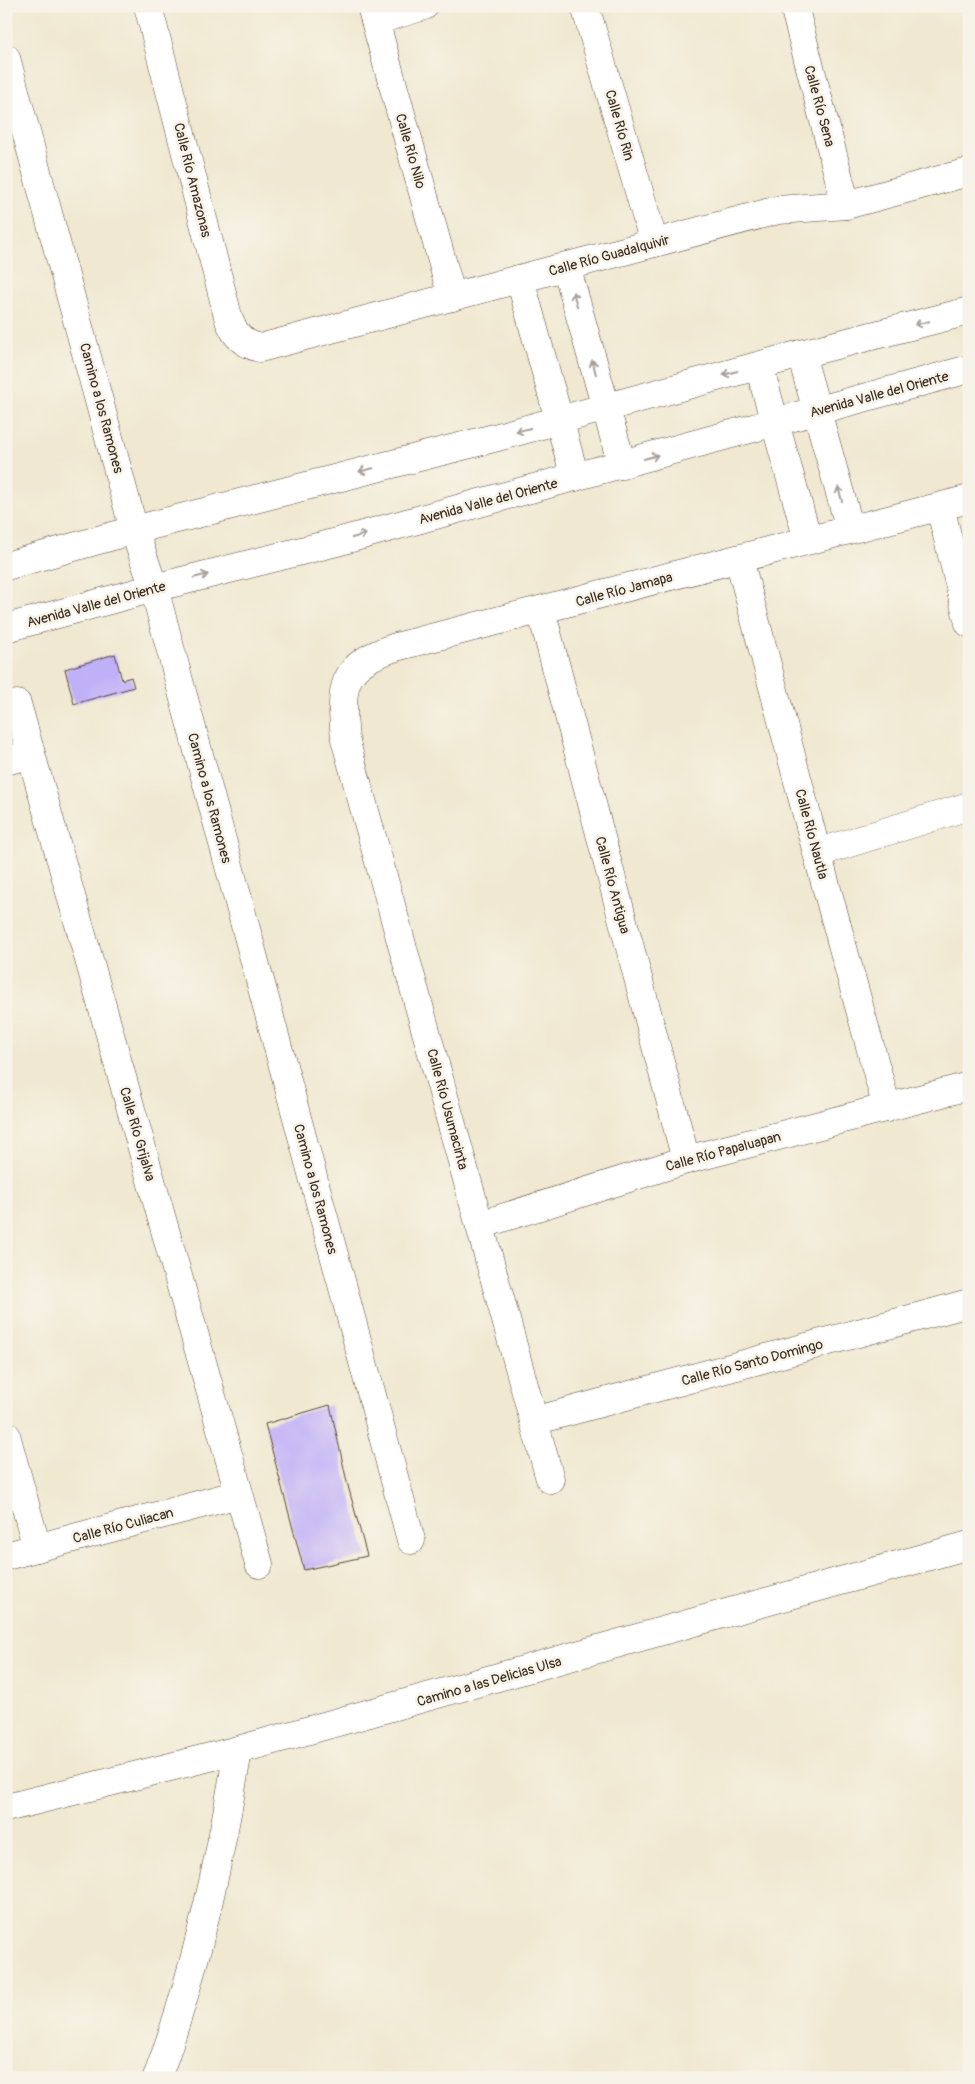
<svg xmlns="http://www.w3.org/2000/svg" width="975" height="2084" font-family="Pangolin,sans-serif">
  <rect width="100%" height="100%" fill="#f7f3e8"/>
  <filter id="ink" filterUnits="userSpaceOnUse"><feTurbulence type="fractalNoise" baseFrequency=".02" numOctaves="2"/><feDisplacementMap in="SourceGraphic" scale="10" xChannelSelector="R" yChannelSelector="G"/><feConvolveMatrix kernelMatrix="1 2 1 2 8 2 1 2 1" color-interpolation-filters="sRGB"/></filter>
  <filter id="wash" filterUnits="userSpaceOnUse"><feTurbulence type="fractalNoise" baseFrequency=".0096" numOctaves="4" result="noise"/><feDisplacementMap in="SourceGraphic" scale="20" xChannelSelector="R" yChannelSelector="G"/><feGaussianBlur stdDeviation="1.12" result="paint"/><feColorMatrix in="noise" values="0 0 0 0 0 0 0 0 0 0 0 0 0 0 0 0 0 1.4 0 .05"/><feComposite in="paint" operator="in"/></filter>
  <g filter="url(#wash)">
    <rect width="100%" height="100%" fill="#f0e8d0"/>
    <g id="blocks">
      <g fill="#c0b0f8">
        <polygon points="115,654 122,680 131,677 134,687 74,704 65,669"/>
        <polygon points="330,1405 347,1482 367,1556 304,1570 265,1424"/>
      </g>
    </g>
  </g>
  <g filter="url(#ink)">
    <use href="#blocks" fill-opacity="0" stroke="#564639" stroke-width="1"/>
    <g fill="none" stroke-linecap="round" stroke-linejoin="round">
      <defs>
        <g id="minor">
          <path d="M148 6 229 320C235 335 243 344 260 348L778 210 846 205 969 172"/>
          <polyline points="371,6 452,297"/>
          <polyline points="585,6 654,243"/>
          <polyline points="794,6 846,205"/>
          <polyline points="375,21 424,6"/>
          <polyline points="6,58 134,530 154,588 411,1540"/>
          <polyline points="566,266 622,465"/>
          <polyline points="520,279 575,477"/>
          <polyline points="801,354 850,529"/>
          <polyline points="759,366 808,540"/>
          <polyline points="940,507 969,623"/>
          <polyline points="739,559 817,853 887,1108"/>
          <polyline points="6,566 134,530 494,438 801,354 969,311"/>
          <polyline points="541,610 686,1160"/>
          <polyline points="6,628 154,588 337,542 969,369"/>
          <polyline points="17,704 259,1564"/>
          <polyline points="6,761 31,754"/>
          <polyline points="817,853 969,806"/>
          <polyline points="480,1225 686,1160 969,1086"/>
          <polyline points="534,1421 969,1303"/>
          <polyline points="6,1435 37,1548"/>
          <path d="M550 1479 345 739C340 686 340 665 396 647L969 499"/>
          <polyline points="6,1556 239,1494"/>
          <polyline points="6,1808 238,1750 969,1545"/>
          <path d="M157 2078C196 1972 220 1862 238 1750"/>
        </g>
      </defs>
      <use href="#minor" stroke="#564639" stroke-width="29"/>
      <use href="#minor" stroke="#fff" stroke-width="28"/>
    </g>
    <defs><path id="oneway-shaft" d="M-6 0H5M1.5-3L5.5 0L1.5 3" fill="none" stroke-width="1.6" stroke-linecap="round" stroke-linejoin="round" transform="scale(1.25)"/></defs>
    <g stroke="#a79f9a">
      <use href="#oneway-shaft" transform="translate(575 299) rotate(-106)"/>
      <use href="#oneway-shaft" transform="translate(922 323) rotate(166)"/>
      <use href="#oneway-shaft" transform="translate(594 367) rotate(-105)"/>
      <use href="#oneway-shaft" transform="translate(730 373) rotate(164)"/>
      <use href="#oneway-shaft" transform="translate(523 430) rotate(165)"/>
      <use href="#oneway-shaft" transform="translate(651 457) rotate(-16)"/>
      <use href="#oneway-shaft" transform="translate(366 470) rotate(166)"/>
      <use href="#oneway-shaft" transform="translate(840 494) rotate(-106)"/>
      <use href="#oneway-shaft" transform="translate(359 536) rotate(-15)"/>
      <use href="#oneway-shaft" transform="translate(201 576) rotate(-14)"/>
    </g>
  </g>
  <g text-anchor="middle" stroke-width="5" stroke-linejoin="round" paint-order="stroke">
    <g font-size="14" fill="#3b2a1e" stroke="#f7f3e8">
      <text transform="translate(820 106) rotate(75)" y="5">Calle Río Sena</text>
      <text transform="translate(620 125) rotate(74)" y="5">Calle Río Rin</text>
      <text transform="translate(411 151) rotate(74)" y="5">Calle Río Nilo</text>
      <text transform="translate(193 180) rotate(76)" y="5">Calle Río Amazonas</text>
      <text transform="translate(609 255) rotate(-15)" y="5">Calle Río Guadalquivir</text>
      <text transform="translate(879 394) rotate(-15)" y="5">Avenida Valle del Oriente</text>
      <text transform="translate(102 408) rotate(75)" y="5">Camino a los Ramones</text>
      <text transform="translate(488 501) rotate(-15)" y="5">Avenida Valle del Oriente</text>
      <text transform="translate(624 589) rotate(-15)" y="5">Calle Río Jamapa</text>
      <text transform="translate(96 604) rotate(-15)" y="5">Avenida Valle del Oriente</text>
      <text transform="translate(210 798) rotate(75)" y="5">Camino a los Ramones</text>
      <text transform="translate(812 834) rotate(75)" y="5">Calle Río Nautla</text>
      <text transform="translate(613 885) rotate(75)" y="5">Calle Río Antigua</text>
      <text transform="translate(448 1109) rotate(75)" y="5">Calle Río Usumacinta</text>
      <text transform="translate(138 1134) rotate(74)" y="5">Calle Río Grijalva</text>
      <text transform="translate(723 1151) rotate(-15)" y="5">Calle Río Papaluapan</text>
      <text transform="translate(316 1189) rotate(75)" y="5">Camino a los Ramones</text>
      <text transform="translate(752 1362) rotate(-15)" y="5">Calle Río Santo Domingo</text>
      <text transform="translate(123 1525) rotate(-15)" y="5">Calle Río Culiacan</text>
      <text transform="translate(489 1681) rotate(-16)" y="5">Camino a las Delicias Ulsa</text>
    </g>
  </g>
  <rect width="975" height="2084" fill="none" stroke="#f7f3e8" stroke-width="25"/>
</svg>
